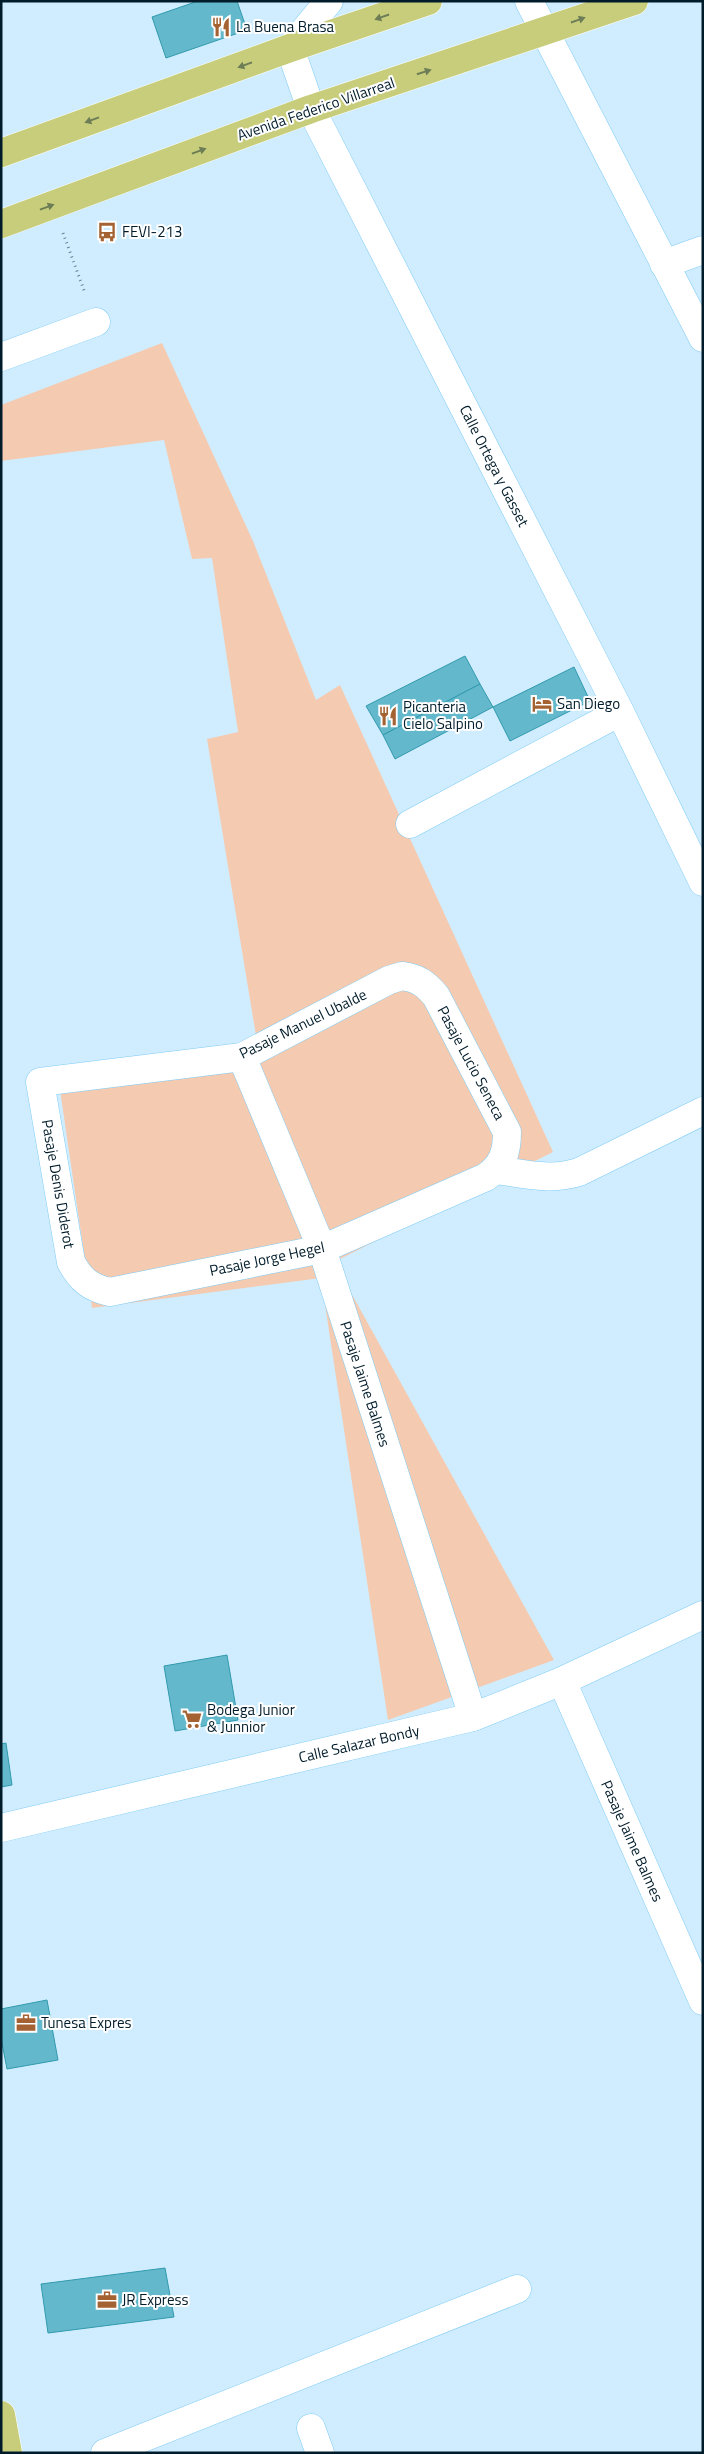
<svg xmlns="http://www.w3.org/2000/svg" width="704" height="2454" font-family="'Titillium Web',sans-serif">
  <rect width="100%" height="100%" fill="#d0edff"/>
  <polygon fill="#f4cbb1" points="162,343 253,541 316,700 340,685 553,1152 334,1262 554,1660 388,1720 321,1278 92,1308 60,1090 260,1060 207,739 238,732 212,558 192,559 164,440 1,461 1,405"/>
  <g fill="#64b8cb" stroke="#319aae">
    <polygon points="198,1 237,1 247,30 166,58 152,17"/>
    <polygon points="465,656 480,684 383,735 366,706"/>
    <polygon points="574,667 590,701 510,741 493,707"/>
    <polygon points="480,684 493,707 395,759 383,735"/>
    <polygon points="227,1655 238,1720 175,1731 164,1666"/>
    <polygon points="6,1743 12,1785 1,1787 1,1744"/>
    <polygon points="47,2000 58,2060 7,2069 1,2038 1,2009"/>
    <polygon points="165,2268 174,2317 48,2333 41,2284"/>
  </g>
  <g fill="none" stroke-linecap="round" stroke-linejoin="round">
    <defs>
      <g id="minor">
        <polyline points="329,1 290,48 311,109 620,712 703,882"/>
        <polyline points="529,1 703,338"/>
        <polyline points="664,264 703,250"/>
        <polyline points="1,357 96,322"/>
        <polyline points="410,824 620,712"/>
        <path d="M402 976C418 978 426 984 436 996L507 1132C507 1152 503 1165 486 1177L322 1249 110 1292C90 1288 80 1279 71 1262L40 1082 242 1057 389 980Z"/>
        <polyline points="242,1057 322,1249 473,1717"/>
        <path d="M496 1170C525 1174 551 1181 579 1172L703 1111"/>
        <polyline points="562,1681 703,2001"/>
        <polyline points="1,1828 473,1717 562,1681 703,1615"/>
        <polyline points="311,2428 320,2453"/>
        <polyline points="105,2453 517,2289"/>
      </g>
      <g id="major">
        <polyline points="1,153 290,48 428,1"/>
        <polyline points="1,224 311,109 634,1"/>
        <polyline points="1,2415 8,2453"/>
      </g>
    </defs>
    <use href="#minor" stroke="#7ecbf5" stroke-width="29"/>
    <use href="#major" stroke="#fff" stroke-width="29"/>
    <polyline stroke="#668293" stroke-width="3" stroke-dasharray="1 4" stroke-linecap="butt" points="63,233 85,293"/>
    <use href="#minor" stroke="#fff" stroke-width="28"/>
    <use href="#major" stroke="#c7cd7a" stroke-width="28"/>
  </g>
  <defs><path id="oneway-solid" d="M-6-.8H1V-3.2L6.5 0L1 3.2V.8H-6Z" transform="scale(1.25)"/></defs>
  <g fill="#6d7d56">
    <use href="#oneway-solid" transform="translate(382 17) rotate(161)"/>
    <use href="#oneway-solid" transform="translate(578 20) rotate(-19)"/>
    <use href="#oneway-solid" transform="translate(245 65) rotate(160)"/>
    <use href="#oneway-solid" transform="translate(424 72) rotate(-18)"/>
    <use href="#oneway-solid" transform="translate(92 120) rotate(160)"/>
    <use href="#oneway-solid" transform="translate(199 151) rotate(-20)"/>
    <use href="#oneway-solid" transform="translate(47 207) rotate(-20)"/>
  </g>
  <defs>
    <symbol id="restaurant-bare" viewBox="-9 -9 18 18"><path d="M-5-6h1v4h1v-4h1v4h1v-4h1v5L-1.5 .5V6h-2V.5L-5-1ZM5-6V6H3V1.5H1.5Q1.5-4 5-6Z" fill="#a46131" stroke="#fff" stroke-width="2.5" paint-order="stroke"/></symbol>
    <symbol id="bus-bare" viewBox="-9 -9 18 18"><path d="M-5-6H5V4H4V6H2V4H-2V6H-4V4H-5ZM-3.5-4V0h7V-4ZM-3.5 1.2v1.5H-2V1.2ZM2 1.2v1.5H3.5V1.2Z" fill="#a46131" stroke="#fff" stroke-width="2.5" paint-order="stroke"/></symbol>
    <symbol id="hotel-bare" viewBox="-9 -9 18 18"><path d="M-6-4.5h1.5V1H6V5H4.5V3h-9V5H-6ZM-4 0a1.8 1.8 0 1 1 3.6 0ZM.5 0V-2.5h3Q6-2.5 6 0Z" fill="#a46131" stroke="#fff" stroke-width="2.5" paint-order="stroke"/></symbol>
    <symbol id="supermarket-bare" viewBox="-9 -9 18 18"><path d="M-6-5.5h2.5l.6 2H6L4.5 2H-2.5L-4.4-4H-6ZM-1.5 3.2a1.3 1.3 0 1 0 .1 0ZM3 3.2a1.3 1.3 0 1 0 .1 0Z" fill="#a46131" stroke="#fff" stroke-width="2.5" paint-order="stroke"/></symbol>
    <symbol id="office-bare" viewBox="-9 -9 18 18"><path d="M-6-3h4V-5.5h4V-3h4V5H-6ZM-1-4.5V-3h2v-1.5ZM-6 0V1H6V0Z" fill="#a46131" stroke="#fff" stroke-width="2.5" paint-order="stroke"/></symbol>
  </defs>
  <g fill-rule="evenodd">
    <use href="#restaurant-bare" x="207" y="13" width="28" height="28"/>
    <use href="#bus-bare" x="93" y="218" width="28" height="28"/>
    <use href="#hotel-bare" x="528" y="690" width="28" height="28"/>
    <use href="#restaurant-bare" x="374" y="702" width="28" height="28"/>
    <use href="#supermarket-bare" x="178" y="1705" width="28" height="28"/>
    <use href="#office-bare" x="12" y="2009" width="28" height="28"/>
    <use href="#office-bare" x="93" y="2286" width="28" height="28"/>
  </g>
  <g text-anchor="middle" stroke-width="4" stroke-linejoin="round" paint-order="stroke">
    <g font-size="15" fill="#001c2b" stroke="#fff" text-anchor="start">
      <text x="236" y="32">La Buena Brasa</text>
      <text x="122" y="237">FEVI-213</text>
      <text x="557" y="709">San Diego</text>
      <text x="403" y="712">Picanteria<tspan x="403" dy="17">Cielo Salpino</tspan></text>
      <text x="207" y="1715">Bodega Junior<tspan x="207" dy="17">&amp; Junnior</tspan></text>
      <text x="41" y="2028">Tunesa Expres</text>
      <text x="122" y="2305">JR Express</text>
    </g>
    <g font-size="15" fill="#001c2b" stroke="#fff">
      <text transform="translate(316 109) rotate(-19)" y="5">Avenida Federico Villarreal</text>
      <text transform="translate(494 466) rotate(63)" y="5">Calle Ortega y Gasset</text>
      <text transform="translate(303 1024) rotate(-26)" y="5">Pasaje Manuel Ubalde</text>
      <text transform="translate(471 1063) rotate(62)" y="5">Pasaje Lucio Seneca</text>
      <text transform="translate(58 1184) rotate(80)" y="5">Pasaje Denis Diderot</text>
      <text transform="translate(267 1259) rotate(-12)" y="5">Pasaje Jorge Hegel</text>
      <text transform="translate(365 1384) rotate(72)" y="5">Pasaje Jaime Balmes</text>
      <text transform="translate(359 1744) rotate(-13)" y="5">Calle Salazar Bondy</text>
      <text transform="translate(632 1841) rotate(66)" y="5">Pasaje Jaime Balmes</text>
    </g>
  </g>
  <rect width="704" height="2454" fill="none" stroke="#001c2b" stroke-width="5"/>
</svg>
